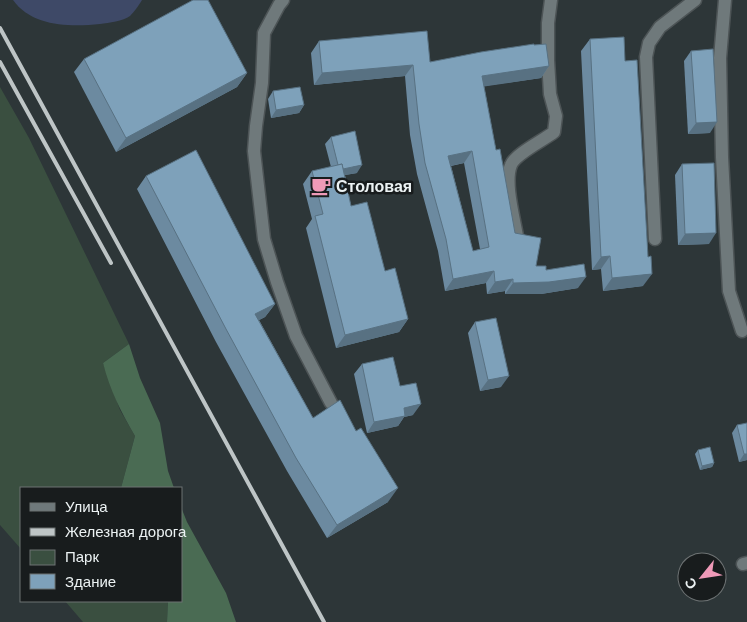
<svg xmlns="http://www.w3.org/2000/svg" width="747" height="622" font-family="Arial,sans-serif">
  <rect width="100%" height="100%" fill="#2d3638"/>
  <g fill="#3a4f40">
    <polygon points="0,87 29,138 129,344 103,363 120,410 135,436 121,488 21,488 21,549 0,525"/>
    <polygon points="65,601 168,601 167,622 83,622"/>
  </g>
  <g fill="#4a6b53">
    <path d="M129 344 140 378 160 423 168 471 174 488H121L135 436C121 412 110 390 103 363Z"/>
    <polygon points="181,507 187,522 226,593 236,622 167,622 168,601 181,601"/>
  </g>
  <path fill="#3e4967" d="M13 0H142C139 5 134 12 130 16 123 21 109 23 100 24 71 27 32 27 13 0Z"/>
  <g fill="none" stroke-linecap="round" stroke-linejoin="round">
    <defs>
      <g id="minor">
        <polyline points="283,0 279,5 264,33 262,83 256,126 254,151 264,239 277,282 296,336 331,403"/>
        <polyline points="725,0 720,58 722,157 729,291 742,331"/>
        <path d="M517 236C514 218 504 182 511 165 515 154 544 140 554 132L556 116 550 94 548 60V23L551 0"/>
        <polyline points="655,239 646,57 649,43 660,27 695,0"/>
        <polyline points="743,564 747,563"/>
      </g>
    </defs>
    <use href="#minor" stroke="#4d5456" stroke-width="15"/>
    <use href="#minor" stroke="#6f797b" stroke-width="12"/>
    <g stroke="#bec5c6" stroke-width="4">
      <polyline points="0,28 324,622"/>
      <polyline points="0,62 111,263"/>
    </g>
  </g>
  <g fill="#6c8aa0" fill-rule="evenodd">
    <polygon points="590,39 625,61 643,286 603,291 601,269 592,270 581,51"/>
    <path d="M319 41 430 62 534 45 549 66 541 78 484 86 496 150 515 233 536 266 546 270 578 288 541 294H505V291L487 294 486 283 445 291 438 251 417 174 410 135 405 76 314 85 311 53ZM464 163 480 249 473 251 451 166Z"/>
    <polygon points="691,51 710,133 688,134 684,61"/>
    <polygon points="84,59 247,73 237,87 116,152 74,72"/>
    <polygon points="273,91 304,105 299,113 271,118 268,99"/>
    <polygon points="331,137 357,173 345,175 351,206 385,271 408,319 399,332 336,348 306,228 312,219 303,184 312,171 331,167 325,144"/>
    <polygon points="682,164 709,244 678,245 675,175"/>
    <polygon points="146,176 275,304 265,317 259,320 313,418 388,502 327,538 287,471 216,342 137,189"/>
    <polygon points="475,322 501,387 480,391 468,333"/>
    <polygon points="362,364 400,386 413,415 404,417 398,426 367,433 354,374"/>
    <polygon points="737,425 747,460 739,462 732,433"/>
    <polygon points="698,450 714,463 712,467 700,470 695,454"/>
  </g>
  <g fill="#587182">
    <polygon points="413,65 405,76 314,85 322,73"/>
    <polygon points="549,66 541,78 474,88 482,76"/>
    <polygon points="247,73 237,87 116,152 126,138"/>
    <polygon points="304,105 299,113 271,118 276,110"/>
    <polygon points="717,122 710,133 688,134 696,123"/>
    <polygon points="472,151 464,163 440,168 448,156"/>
    <polygon points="362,165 357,173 334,177 339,170"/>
    <polygon points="716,233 709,244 678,245 685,234"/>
    <polygon points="610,256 601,269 592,270 601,257"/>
    <polygon points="494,271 486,283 445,291 453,279"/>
    <polygon points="652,274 643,286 603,291 612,278"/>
    <polygon points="586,277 578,288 541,294 505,294 513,283"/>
    <polygon points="513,279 505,291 487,294 495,282"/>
    <polygon points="275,304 265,317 246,327 255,314"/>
    <polygon points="408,319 399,332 336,348 345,335"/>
    <polygon points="509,376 501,387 480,391 488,380"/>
    <polygon points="421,404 413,415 404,417 398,426 367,433 374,422 404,408"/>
    <polygon points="744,454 747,454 747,460 739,462"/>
    <polygon points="714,463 712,467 700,470 702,466"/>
    <polygon points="398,488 388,502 327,538 337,525"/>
  </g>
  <g fill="#7ea1ba" stroke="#587182" fill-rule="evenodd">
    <polygon points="193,0 208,0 247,73 126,138 84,59"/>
    <path d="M427 31 430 62 481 52 534 44V45L546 44 549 66 482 76 496 150 500 149 515 233 541 238 536 266H546V270L584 264 586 277 549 282 513 283V279L495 282 494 271 453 279 446 239 425 163 419 124 413 65 322 73 319 41ZM472 151 489 247 473 251 448 156Z"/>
    <polygon points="624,37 625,61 637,60 648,257 651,256 652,274 612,278 610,256 601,257 590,39"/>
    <polygon points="713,49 717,122 696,123 691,51"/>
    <polygon points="300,87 304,105 276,110 273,91"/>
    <polygon points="355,131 362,165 343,169 342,164 338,165 331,137"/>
    <polygon points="196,150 275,304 255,314 313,418 340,400 356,431 361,428 398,488 337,525 296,458 226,329 146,176"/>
    <polygon points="714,163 716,233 685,234 682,164"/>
    <polygon points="342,164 351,206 367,202 385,271 395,268 408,319 345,335 315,216 323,214 312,171"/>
    <polygon points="496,318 509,376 488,380 475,322"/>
    <polygon points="393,357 400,386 416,383 421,404 404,408 405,416 374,422 362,364"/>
    <polygon points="747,423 747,454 744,454 737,425"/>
    <polygon points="710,447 714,463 702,466 698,450"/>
  </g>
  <defs>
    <symbol id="cafe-bare" viewBox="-9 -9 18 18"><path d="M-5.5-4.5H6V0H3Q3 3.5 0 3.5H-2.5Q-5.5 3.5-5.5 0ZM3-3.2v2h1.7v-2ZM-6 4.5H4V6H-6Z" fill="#ef9ab8" stroke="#181c1d" stroke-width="2.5" paint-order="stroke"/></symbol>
  </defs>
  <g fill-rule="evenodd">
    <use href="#cafe-bare" x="307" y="172" width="28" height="28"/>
  </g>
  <g text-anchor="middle" stroke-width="5" stroke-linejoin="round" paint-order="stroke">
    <g font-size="16" font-weight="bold" fill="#ecf2f3" stroke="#181c1d" text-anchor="start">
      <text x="336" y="192">Столовая</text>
    </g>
  </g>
  <rect x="20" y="487" width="162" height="115" fill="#181c1d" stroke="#6d7273"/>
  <rect x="30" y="503" width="25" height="8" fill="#6f797b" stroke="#6d7273"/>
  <text x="65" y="512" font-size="15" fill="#ecf2f3">Улица</text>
  <rect x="30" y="528" width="25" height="8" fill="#bec5c6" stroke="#6d7273"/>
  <text x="65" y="537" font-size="15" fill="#ecf2f3">Железная дорога</text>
  <rect x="30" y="550" width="25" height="15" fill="#3a4f40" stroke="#6d7273"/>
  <text x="65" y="562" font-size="15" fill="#ecf2f3">Парк</text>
  <rect x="30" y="574" width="25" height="15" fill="#7ea1ba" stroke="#6d7273"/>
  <text x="65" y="587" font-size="15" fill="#ecf2f3">Здание</text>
  <g transform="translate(702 577) rotate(240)"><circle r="24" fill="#181c1d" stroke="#6d7273"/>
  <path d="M0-4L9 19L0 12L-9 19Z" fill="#ef9ab8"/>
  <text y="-8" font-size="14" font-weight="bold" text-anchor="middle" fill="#ecf2f3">С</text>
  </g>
</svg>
